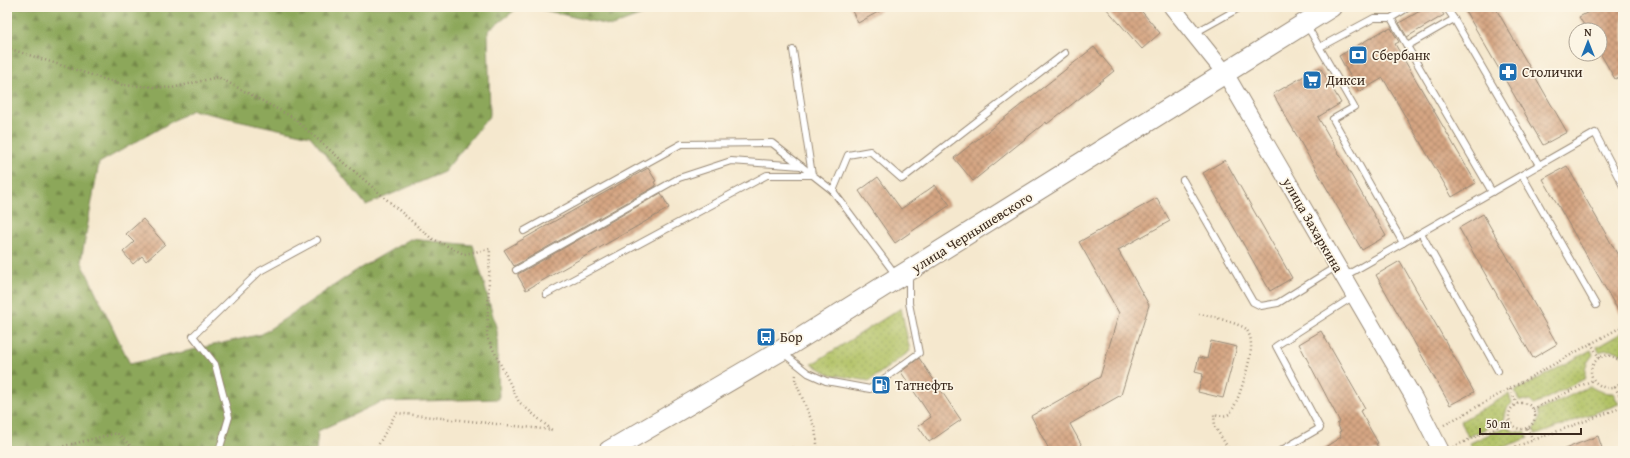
<svg xmlns="http://www.w3.org/2000/svg" width="1630" height="458" font-family="'Gentium Book Plus',serif">
  <defs>
    <pattern id="grass-dots" width="8" height="8" patternUnits="userSpaceOnUse"><rect width="8" height="8" fill="#b0c164"/><path d="M2 2h.1M6 6h.1" fill="none" stroke="#909d52" stroke-width="1.8" stroke-linecap="round"/></pattern>
    <pattern id="forest-firs" width="22" height="20" patternUnits="userSpaceOnUse"><rect width="22" height="20" fill="#8ca75a"/><path d="M5 1l3.5 6h-7zM16 11l3.5 6h-7z" fill="#74884a"/></pattern>
    <pattern id="building-cross-hatch" width="8" height="8" patternUnits="userSpaceOnUse"><rect width="8" height="8" fill="#d5a683"/><path d="M0 0l8 8M0 8l8-8" fill="none" stroke="#ae876b"/></pattern>
  </defs>
  <rect width="100%" height="100%" fill="#fcf5e5"/>
  <filter id="ink" filterUnits="userSpaceOnUse"><feTurbulence type="fractalNoise" baseFrequency=".025" numOctaves="2"/><feDisplacementMap in="SourceGraphic" scale="8" xChannelSelector="R" yChannelSelector="G"/><feConvolveMatrix kernelMatrix="1 2 1 2 8 2 1 2 1" color-interpolation-filters="sRGB"/></filter>
  <filter id="wash" filterUnits="userSpaceOnUse"><feTurbulence type="fractalNoise" baseFrequency=".012" numOctaves="4" result="noise"/><feDisplacementMap in="SourceGraphic" scale="16" xChannelSelector="R" yChannelSelector="G"/><feGaussianBlur stdDeviation="0.9" result="paint"/><feColorMatrix in="noise" values="0 0 0 0 0 0 0 0 0 0 0 0 0 0 0 0 0 1.4 0 .05"/><feComposite in="paint" operator="in"/></filter>
  <g filter="url(#wash)">
    <rect width="100%" height="100%" fill="#f5e8ce"/>
    <g fill="url(#grass-dots)" stroke="#767641">
      <polygon points="901,308 910,351 869,381 829,374 812,364"/>
      <path d="M1623 332V356C1617 349 1607 349 1599 352L1597 347Z"/>
      <path d="M1591 350 1593 355C1587 362 1583 368 1586 378L1534 405 1530 401 1519 400 1515 391Z"/>
      <path d="M1590 386C1597 391 1604 393 1613 393L1619 404 1536 435 1533 429C1538 424 1541 419 1538 411Z"/>
      <polygon points="1509,394 1512,403 1507,408 1504,420 1468,437 1461,421"/>
      <polygon points="1507,426 1513,431 1526,433 1528,438 1493,451 1473,451 1470,443"/>
    </g>
    <g fill="url(#forest-firs)" stroke="#64683c">
      <polygon points="7,7 519,7 488,31 490,115 444,172 366,205 310,136 192,110 99,163 81,261 130,364 262,334 357,270 410,239 473,245 497,330 499,399 381,402 318,431 316,451 7,451"/>
      <polygon points="531,7 664,7 612,26"/>
    </g>
    <g id="blocks">
      <g fill="url(#building-cross-hatch)">
        <polygon points="850,7 887,7 858,23"/>
        <polygon points="1105,7 1138,7 1160,33 1142,49"/>
        <polygon points="1427,7 1439,7 1444,15 1407,37 1399,23"/>
        <polygon points="1463,7 1495,7 1567,132 1543,145"/>
        <polygon points="1598,7 1623,7 1623,75 1615,79 1600,53 1600,30 1587,30 1579,17"/>
        <polygon points="1391,28 1399,42 1395,44 1476,183 1452,197 1383,78 1359,92 1339,56 1386,29 1387,30"/>
        <polygon points="1094,47 1114,71 1047,124 1046,122 973,181 954,158"/>
        <polygon points="1320,67 1341,103 1318,117 1386,236 1362,250 1273,94"/>
        <polygon points="1225,160 1292,278 1270,291 1203,173"/>
        <polygon points="1567,166 1623,264 1623,319 1543,179"/>
        <polygon points="648,168 656,181 654,182 656,186 514,266 504,250"/>
        <polygon points="878,177 901,209 935,185 950,205 895,243 859,191"/>
        <polygon points="661,193 669,208 526,290 518,276 518,274"/>
        <polygon points="1157,198 1170,221 1118,250 1149,305 1121,395 1070,424 1085,451 1050,451 1031,416 1100,377 1119,313 1079,242"/>
        <polygon points="1483,214 1557,344 1533,358 1459,228"/>
        <polygon points="143,219 165,244 146,261 142,256 133,264 123,252 134,242 126,234"/>
        <polygon points="1400,261 1474,392 1450,405 1376,275"/>
        <polygon points="1321,331 1365,408 1360,411 1378,443 1376,444 1380,451 1319,451 1341,437 1339,432 1341,431 1337,424 1340,422 1299,344"/>
        <polygon points="1211,341 1237,347 1223,398 1198,392 1203,374 1195,372 1199,357 1207,359"/>
        <polygon points="919,358 961,420 929,442 918,426 931,417 901,372"/>
        <polygon points="1598,436 1603,451 1562,451 1562,450"/>
      </g>
    </g>
  </g>
  <g filter="url(#ink)">
    <use href="#blocks" fill-opacity="0" stroke="#988976" stroke-width="1"/>
    <g fill="none" stroke-linecap="round" stroke-linejoin="round">
      <defs>
        <g id="service">
          <polyline points="1446,7 1454,19"/>
          <polyline points="1391,18 1407,46"/>
          <polyline points="1306,24 1354,107 1333,119 1403,243"/>
          <polyline points="1193,34 1241,7"/>
          <polyline points="1320,47 1374,18 1391,18 1409,7"/>
          <polyline points="1522,175 1596,305"/>
          <polyline points="1183,180 1253,302 1261,306 1278,303 1337,266"/>
          <polyline points="833,191 848,155 870,151 902,179 1065,53"/>
          <polyline points="1492,192 1407,46 1454,19 1539,165"/>
          <polyline points="524,231 681,144 772,143 833,191 896,275"/>
          <polyline points="1421,233 1498,371"/>
          <polyline points="516,270 679,178 731,161 801,166"/>
          <polyline points="1345,276 1595,133 1623,186"/>
          <polyline points="546,294 767,175 812,175 793,50"/>
          <polyline points="783,353 808,373 826,381 870,389 919,353 909,303 909,274"/>
          <polyline points="219,451 229,417 215,364 193,336 260,271 317,240"/>
          <polyline points="1280,451 1320,428 1276,346 1354,296"/>
        </g>
        <polyline id="tertiary" points="1172,7 1225,73 1414,398 1441,451"/>
        <polyline id="primary" points="609,451 780,351 1331,7"/>
      </defs>
      <use href="#service" stroke="#988976" stroke-width="8"/>
      <use href="#tertiary" stroke="#988976" stroke-width="18"/>
      <use href="#primary" stroke="#988976" stroke-width="22"/>
      <g stroke="#988976" stroke-width="2.5" stroke-dasharray="1 3" stroke-linecap="butt">
        <polyline points="7,48 123,85 172,88 218,77 292,117 431,238 464,254 490,249 487,337 519,402 553,431"/>
        <path d="M1199 314C1208 315 1241 324 1246 329 1250 334 1251 340 1251 346 1252 357 1237 408 1229 414 1224 417 1219 415 1214 414L1215 427 1230 451"/>
        <polyline points="1591,343 1599,358"/>
        <path d="M1623 365C1618 359 1612 354 1604 356 1600 357 1597 359 1594 363 1581 381 1614 400 1623 379"/>
        <polyline points="796,375 795,380 815,429 818,451"/>
        <polyline points="1615,387 1623,403"/>
        <polyline points="1510,389 1517,404"/>
        <circle cx="1522" cy="416" r="13"/>
        <polyline points="1533,409 1593,380"/>
        <polyline points="1444,425 1623,326"/>
        <polyline points="1527,428 1533,440"/>
        <polyline points="1453,447 1510,421"/>
        <polyline points="44,451 117,433 136,451"/>
        <polyline points="375,451 396,413 552,430"/>
        <polyline points="768,451 792,448 801,451"/>
        <polyline points="1504,451 1623,407"/>
      </g>
      <use href="#service" stroke="#fff" stroke-width="6"/>
      <use href="#tertiary" stroke="#fff" stroke-width="16"/>
      <use href="#primary" stroke="#fff" stroke-width="20"/>
    </g>
  </g>
  <defs>
    <symbol id="bank-square" viewBox="-11 -11 22 22"><rect x="-9" y="-9" width="18" height="18" rx="4" fill="#1f6fb2" stroke="#fcf5e5"/><path d="M-6-4H6V4H-6ZM0-2.3a2.3 2.3 0 1 0 0 4.6a2.3 2.3 0 1 0 0-4.6Z" fill="#fff"/></symbol>
    <symbol id="pharmacy-square" viewBox="-11 -11 22 22"><rect x="-9" y="-9" width="18" height="18" rx="4" fill="#1f6fb2" stroke="#fcf5e5"/><path d="M-2-6h4v4h4v4h-4v4h-4v-4h-4v-4h4Z" fill="#fff"/></symbol>
    <symbol id="supermarket-square" viewBox="-11 -11 22 22"><rect x="-9" y="-9" width="18" height="18" rx="4" fill="#1f6fb2" stroke="#fcf5e5"/><path d="M-6-5.5h2.5l.6 2H6L4.5 2H-2.5L-4.4-4H-6ZM-1.5 3.2a1.3 1.3 0 1 0 .1 0ZM3 3.2a1.3 1.3 0 1 0 .1 0Z" fill="#fff"/></symbol>
    <symbol id="bus-square" viewBox="-11 -11 22 22"><rect x="-9" y="-9" width="18" height="18" rx="4" fill="#1f6fb2" stroke="#fcf5e5"/><path d="M-5-6H5V4H4V6H2V4H-2V6H-4V4H-5ZM-3.5-4V0h7V-4ZM-3.5 1.2v1.5H-2V1.2ZM2 1.2v1.5H3.5V1.2Z" fill="#fff"/></symbol>
    <symbol id="fuel-square" viewBox="-11 -11 22 22"><rect x="-9" y="-9" width="18" height="18" rx="4" fill="#1f6fb2" stroke="#fcf5e5"/><path d="M-5.5-6h7V0h2V4h1.3V-2.5L3-4.5l.8-.8L6-3V5H2.5V1h-1V6h-7ZM-4.2-4.7v3.2H.2V-4.7Z" fill="#fff"/></symbol>
  </defs>
  <g fill-rule="evenodd">
    <use href="#bank-square" x="1347" y="44" width="22" height="22"/>
    <use href="#pharmacy-square" x="1497" y="61" width="22" height="22"/>
    <use href="#supermarket-square" x="1301" y="69" width="22" height="22"/>
    <use href="#bus-square" x="755" y="326" width="22" height="22"/>
    <use href="#fuel-square" x="870" y="374" width="22" height="22"/>
  </g>
  <g text-anchor="middle" stroke-width="3.5" stroke-linejoin="round" paint-order="stroke">
    <g font-size="14" fill="#3b2a1e" stroke="#fcf5e5" text-anchor="start">
      <text x="1372" y="60">Сбербанк</text>
      <text x="1522" y="77">Столички</text>
      <text x="1326" y="85">Дикси</text>
      <text x="780" y="342">Бор</text>
      <text x="895" y="390">Татнефть</text>
    </g>
    <g font-size="14" fill="#3b2a1e" stroke="#fcf5e5">
      <text transform="translate(1313 225) rotate(60)" y="5">улица Захаркина</text>
      <text transform="translate(972 232) rotate(-32)" y="5">улица Чернышевского</text>
    </g>
  </g>
  <rect width="1630" height="458" fill="none" stroke="#fcf5e5" stroke-width="24"/>
  <g transform="translate(1588 42)"><circle r="19" fill="#fcf5e5" stroke="#afa495"/>
  <path d="M0-3L7 15L0 10L-7 15Z" fill="#1f6fb2"/>
  <text y="-6" font-size="11" font-weight="bold" text-anchor="middle" fill="#3b2a1e">N</text>
  </g>
  <path d="M1480 428v6h101v-6" fill="none" stroke="#3b2a1e" stroke-width="2"/>
  <text x="1486" y="428" font-size="12" fill="#3b2a1e" stroke="#fcf5e5" stroke-width="3" paint-order="stroke">50 m</text>
</svg>
